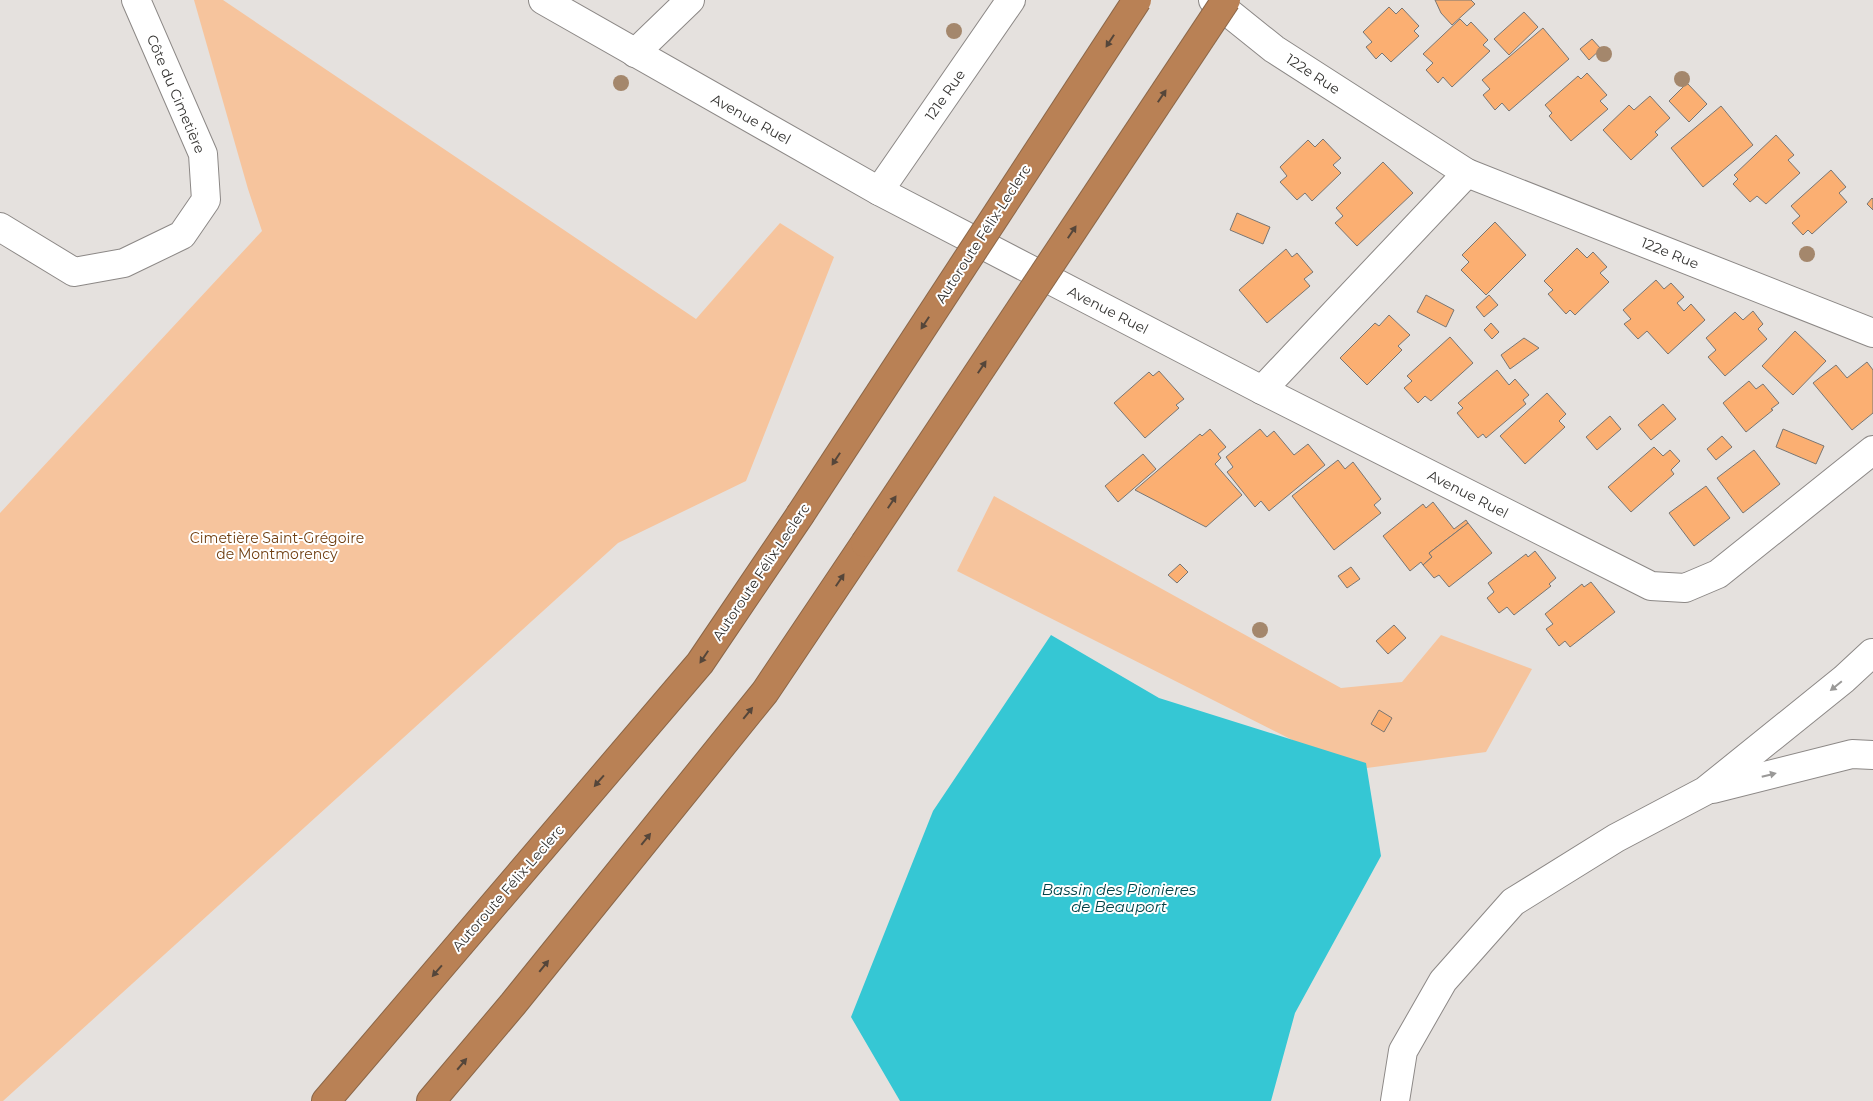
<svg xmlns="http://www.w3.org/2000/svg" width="1873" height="1101" font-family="Montserrat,sans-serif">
  <rect width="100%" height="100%" fill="#e5e1de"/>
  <g fill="#f6c49d">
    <polygon points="194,0 223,0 696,319 780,223 834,257 746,481 618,543 3,1101 0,1101 0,513 262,231 248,189"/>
    <polygon points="994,496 1341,688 1402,682 1441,635 1532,669 1486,752 1352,770 957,571"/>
  </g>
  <polygon fill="#35c7d4" points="1051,635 1159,698 1366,763 1381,856 1295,1013 1271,1101 900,1101 851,1017 933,811"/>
  <g fill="#fbaf72" stroke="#797673">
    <polygon points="1435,0 1471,0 1475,4 1452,25 1441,13"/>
    <polygon points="1389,7 1396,14 1402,8 1419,26 1414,31 1419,36 1391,62 1382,53 1376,59 1366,47 1372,42 1363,32"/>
    <polygon points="1524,12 1538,27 1509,55 1494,39"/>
    <polygon points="1460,19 1467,26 1471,22 1488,40 1483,45 1490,51 1452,87 1443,77 1438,83 1426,70 1433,63 1423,54"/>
    <polygon points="1543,28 1569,59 1509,111 1502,103 1495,110 1483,95 1490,89 1482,80"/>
    <polygon points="1592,39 1601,49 1589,60 1580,49"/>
    <polygon points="1587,73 1607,95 1600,101 1608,109 1571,141 1549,116 1552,113 1545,105 1578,76 1581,79"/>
    <polygon points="1687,83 1707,104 1689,122 1669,101"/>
    <polygon points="1650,96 1670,118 1655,132 1658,135 1631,160 1603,130 1629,105 1634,110"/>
    <polygon points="1721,106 1753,145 1703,187 1671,148"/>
    <polygon points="1776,135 1794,155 1788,160 1800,173 1766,204 1757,196 1750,202 1733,184 1738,179 1734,175"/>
    <polygon points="1323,139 1341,158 1333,165 1341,173 1312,201 1305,193 1297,200 1280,182 1287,176 1280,167 1308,140 1315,147"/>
    <polygon points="1383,162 1413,193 1357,246 1335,223 1343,216 1336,208"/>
    <polygon points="1831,170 1846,187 1839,193 1847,202 1812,234 1808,230 1803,235 1792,223 1800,216 1791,206"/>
    <polygon points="1872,198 1873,199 1873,210 1867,204"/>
    <polygon points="1237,213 1270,227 1263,244 1230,230"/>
    <polygon points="1495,222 1526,255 1486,295 1461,270 1469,262 1462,255"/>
    <polygon points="1577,248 1587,258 1593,252 1607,267 1600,273 1609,282 1575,315 1570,310 1566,314 1548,294 1553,290 1544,281"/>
    <polygon points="1286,249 1292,257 1297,253 1313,272 1304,279 1310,286 1267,323 1239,290"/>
    <polygon points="1656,280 1664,289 1671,283 1684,297 1677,303 1684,311 1691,304 1705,320 1668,354 1647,331 1638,339 1624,324 1631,319 1623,310"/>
    <polygon points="1426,295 1454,310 1446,327 1417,312"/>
    <polygon points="1489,295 1498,305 1484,317 1476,307"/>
    <polygon points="1753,311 1763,324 1758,329 1767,339 1725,376 1708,357 1716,350 1706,338 1735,312 1743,320"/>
    <polygon points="1389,315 1410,335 1398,346 1402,350 1367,385 1340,358 1375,323 1379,326"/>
    <polygon points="1491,323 1499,332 1492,339 1484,330"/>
    <polygon points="1795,331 1826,361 1793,395 1762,366"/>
    <polygon points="1450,337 1473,363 1431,401 1425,396 1418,403 1404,388 1412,381 1407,376"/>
    <polygon points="1524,338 1539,348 1510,369 1501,355"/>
    <polygon points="1867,362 1873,370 1873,413 1852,430 1813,383 1836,365 1847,378"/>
    <polygon points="1497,370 1509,385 1515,379 1529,395 1523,400 1526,404 1486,438 1483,434 1478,438 1457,413 1463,408 1458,403"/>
    <polygon points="1159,371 1184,399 1176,405 1179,408 1145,438 1114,403 1149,372 1153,376"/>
    <polygon points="1749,381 1756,389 1763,384 1779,403 1771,409 1773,410 1746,432 1723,403"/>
    <polygon points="1547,393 1566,414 1559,421 1565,427 1525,464 1500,436"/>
    <polygon points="1663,404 1676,419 1651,440 1638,425"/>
    <polygon points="1610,416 1621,429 1597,450 1586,437"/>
    <polygon points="1210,429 1226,447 1218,454 1221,458 1215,464 1242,495 1206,527 1135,490 1200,434 1202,436"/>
    <polygon points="1260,429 1267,437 1274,431 1294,455 1308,444 1325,465 1269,511 1261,501 1255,507 1227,472 1233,467 1226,457"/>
    <polygon points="1783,429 1824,446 1816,464 1776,447"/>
    <polygon points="1722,436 1732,447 1716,460 1707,449"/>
    <polygon points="1654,447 1663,456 1670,450 1680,461 1671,470 1674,474 1631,512 1608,487"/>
    <polygon points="1754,450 1780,484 1743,513 1717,478"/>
    <polygon points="1143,454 1156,469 1118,502 1105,486"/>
    <polygon points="1338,460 1345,469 1353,462 1381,499 1374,505 1381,513 1334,550 1292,496"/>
    <polygon points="1706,486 1730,518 1694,546 1669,513"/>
    <polygon points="1433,502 1454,529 1466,520 1468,523 1429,553 1432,557 1423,565 1421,562 1410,571 1383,536 1423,504 1426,508"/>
    <polygon points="1468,523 1492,553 1449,587 1439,575 1434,578 1423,565 1432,557 1429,553"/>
    <polygon points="1535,551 1556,578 1549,584 1551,586 1514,615 1507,607 1499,613 1487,598 1494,592 1488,583 1526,554 1528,557"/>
    <polygon points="1180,564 1188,572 1177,583 1168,575"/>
    <polygon points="1351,567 1360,579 1347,588 1338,576"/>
    <polygon points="1591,582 1615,612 1570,647 1565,641 1559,646 1546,629 1553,624 1545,614 1582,584 1584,587"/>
    <polygon points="1394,625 1406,638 1388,654 1376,641"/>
    <polygon points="1379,710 1392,718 1384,732 1371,724"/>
  </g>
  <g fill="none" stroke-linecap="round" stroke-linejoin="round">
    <defs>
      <g id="minor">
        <polyline points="543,0 879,191 1262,390 1651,586 1685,588 1718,574 1873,450"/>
        <polyline points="1213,0 1274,49 1467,173 1873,333"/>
        <polyline points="635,53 690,0"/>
        <polyline points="879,191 1011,0"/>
        <polyline points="0,227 74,272 124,263 182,235 206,200 203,154 136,0"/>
        <polyline points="1262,390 1467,173"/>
        <polyline points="1713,789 1852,754 1873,755"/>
        <polyline points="1395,1101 1403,1051 1443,981 1513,902 1616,838 1705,791 1844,679 1872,653"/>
      </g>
      <g id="highway">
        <polyline points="326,1101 700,663 800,515"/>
        <polyline points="431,1101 513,1004 765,692 865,543"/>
      </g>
    </defs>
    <use href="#minor" stroke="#8c8886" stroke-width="30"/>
    <use href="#highway" stroke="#8a6648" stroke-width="30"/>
    <use href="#minor" stroke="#fff" stroke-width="28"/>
    <use href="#highway" stroke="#b98155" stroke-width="28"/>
    <defs>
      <g id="highway-bridge">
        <polyline points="800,515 1137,0"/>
        <polyline points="865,543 1226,0"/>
      </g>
    </defs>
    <use href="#highway-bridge" stroke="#8a6648" stroke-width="30" stroke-linecap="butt"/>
    <use href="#highway-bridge" stroke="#b98155" stroke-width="28"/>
  </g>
  <g fill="#a4876c">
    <circle cx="954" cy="31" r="8"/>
    <circle cx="1604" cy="54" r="8"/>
    <circle cx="1682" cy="79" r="8"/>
    <circle cx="621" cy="83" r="8"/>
    <circle cx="1807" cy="254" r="8"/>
    <circle cx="1260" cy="630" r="8"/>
  </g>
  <defs><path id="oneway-solid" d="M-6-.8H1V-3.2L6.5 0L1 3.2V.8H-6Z" transform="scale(1.25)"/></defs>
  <g fill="#55463a">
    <use href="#oneway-solid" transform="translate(1110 41) rotate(123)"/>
    <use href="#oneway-solid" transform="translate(1162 96) rotate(-56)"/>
    <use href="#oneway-solid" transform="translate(1072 232) rotate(-56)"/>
    <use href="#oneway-solid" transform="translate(925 323) rotate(123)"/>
    <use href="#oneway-solid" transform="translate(982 367) rotate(-56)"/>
    <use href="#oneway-solid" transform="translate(836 459) rotate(123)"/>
    <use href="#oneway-solid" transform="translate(892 502) rotate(-56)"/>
    <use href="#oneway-solid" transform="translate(840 580) rotate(-56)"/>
    <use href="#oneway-solid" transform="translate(704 657) rotate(124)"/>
    <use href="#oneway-solid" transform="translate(748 713) rotate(-51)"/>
    <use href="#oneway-solid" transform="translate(599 781) rotate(131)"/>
    <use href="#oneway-solid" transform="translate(646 839) rotate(-51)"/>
    <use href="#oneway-solid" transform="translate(544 966) rotate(-51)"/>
    <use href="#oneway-solid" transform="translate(437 971) rotate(131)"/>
    <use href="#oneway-solid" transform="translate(462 1064) rotate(-50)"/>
  </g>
  <g fill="#9a9998">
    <use href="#oneway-solid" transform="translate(1836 686) rotate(141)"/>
    <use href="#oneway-solid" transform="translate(1769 775) rotate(-14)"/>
  </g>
  <g text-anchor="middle" stroke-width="4" stroke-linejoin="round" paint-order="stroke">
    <g font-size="14" fill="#343331" stroke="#fff">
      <text transform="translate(1313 74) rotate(33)" y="5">122e Rue</text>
      <text transform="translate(176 94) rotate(67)" y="5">Côte du Cimetière</text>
      <text transform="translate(945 95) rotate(-55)" y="5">121e Rue</text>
      <text transform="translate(751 119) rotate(29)" y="5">Avenue Ruel</text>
      <text transform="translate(983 234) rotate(-57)" y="5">Autoroute Félix-Leclerc</text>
      <text transform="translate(1670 253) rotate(22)" y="5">122e Rue</text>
      <text transform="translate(1108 310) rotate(27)" y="5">Avenue Ruel</text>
      <text transform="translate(1468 494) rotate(27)" y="5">Avenue Ruel</text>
      <text transform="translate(761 572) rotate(-56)" y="5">Autoroute Félix-Leclerc</text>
      <text transform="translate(508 888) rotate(-49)" y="5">Autoroute Félix-Leclerc</text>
    </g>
    <g font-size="14" fill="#6e3d0f" stroke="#fff">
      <text x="277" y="543">Cimetière Saint-Grégoire<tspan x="277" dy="16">de Montmorency</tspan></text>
    </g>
    <g font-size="15" font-style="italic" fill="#004247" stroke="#fff">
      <text x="1119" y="895">Bassin des Pionieres<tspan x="1119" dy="17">de Beauport</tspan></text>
    </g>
  </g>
</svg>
